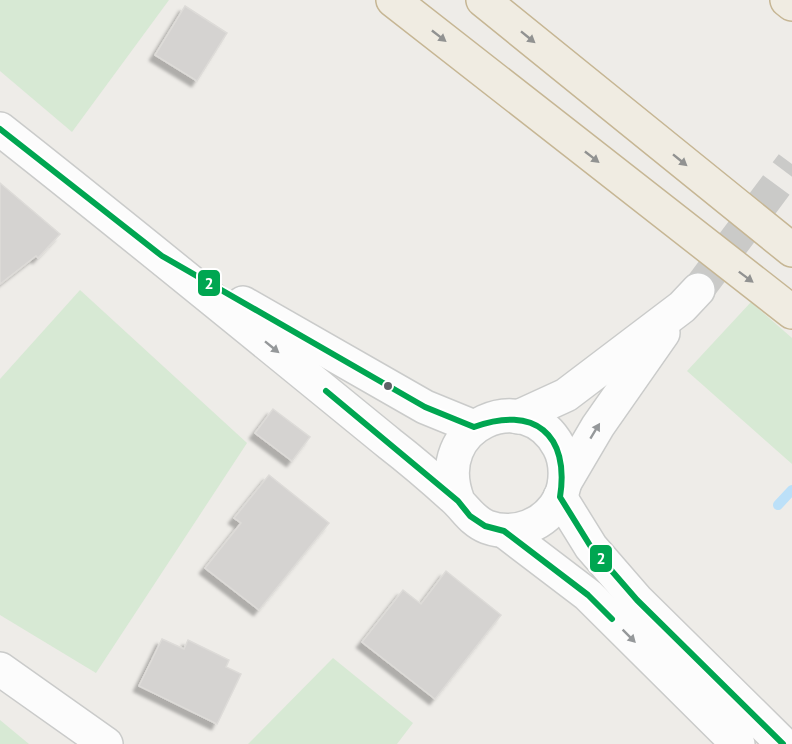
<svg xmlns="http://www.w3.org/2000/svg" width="792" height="744" font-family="'PT Sans',sans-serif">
  <defs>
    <filter id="shadow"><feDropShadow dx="-5.5" dy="5.5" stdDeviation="1.5" flood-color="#0004"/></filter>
  </defs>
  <rect width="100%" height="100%" fill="#eeece8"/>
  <g fill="#d7e9d4">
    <polygon points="0,0 169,0 72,132 0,71"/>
    <polygon points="80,290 247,443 96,673 0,615 0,379"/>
    <polygon points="751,302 792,338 792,464 687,371"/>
    <polygon points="333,658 413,723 397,744 248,744"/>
    <polygon points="0,720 29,744 0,744"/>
  </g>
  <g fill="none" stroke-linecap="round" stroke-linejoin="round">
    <polyline stroke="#bce0f8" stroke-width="10" points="778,505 792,490"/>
  </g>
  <g fill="#d5d3d1" stroke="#dddbd8" stroke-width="1.5" filter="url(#shadow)">
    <polygon points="185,6 227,33 197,81 155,55"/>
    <polygon points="0,183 60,234 38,258 36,256 0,284"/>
    <polygon points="273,409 310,437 292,461 255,433"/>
    <polygon points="269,475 329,523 259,610 205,568 241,523 234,518"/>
    <polygon points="446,571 501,615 435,699 362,642 403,590 421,604"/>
    <polygon points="162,639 184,649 188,640 229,660 226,667 241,674 217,724 139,686"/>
  </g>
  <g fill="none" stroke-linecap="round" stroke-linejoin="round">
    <polyline stroke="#cacac8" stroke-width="33" stroke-dasharray="33 16" stroke-linecap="butt" points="698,290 792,164"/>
    <defs>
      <g id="minor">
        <path d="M0 129C131 232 260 338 390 444 412 461 434 480 455 499 466 509 472 521 487 527 515 537 546 525 560 498 567 483 567 462 559 447 526 384 428 424 458 501"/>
        <polyline points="243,303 425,407 474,427"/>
        <polyline points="518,417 566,395 682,307 698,290"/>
        <polyline points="565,482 598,426 663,333"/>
        <polyline points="560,497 591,547 637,600 783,744"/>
        <polyline points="504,531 588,595 738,744"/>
        <polyline points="0,669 106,744"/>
      </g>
      <g id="highway">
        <polyline points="393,0 792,312"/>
        <polyline points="483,0 792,250"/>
        <polyline points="787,0 792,4"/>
      </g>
    </defs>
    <use href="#minor" stroke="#cacbca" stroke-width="36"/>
    <use href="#highway" stroke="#c6b694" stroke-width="36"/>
    <use href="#minor" stroke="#fcfcfc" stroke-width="33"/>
    <use href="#highway" stroke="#f0ece2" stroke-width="33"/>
    <defs>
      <g id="bus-1">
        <path d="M0 129 162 256 425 407 474 427C534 405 570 434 560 497L591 547 637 600 783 744"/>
        <polyline points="326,391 458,501 470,516 485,526 504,531 588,595 612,619"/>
      </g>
    </defs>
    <use href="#bus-1" stroke="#fff" stroke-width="10"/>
    <use href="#bus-1" stroke="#00a651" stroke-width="6"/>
  </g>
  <defs><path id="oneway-solid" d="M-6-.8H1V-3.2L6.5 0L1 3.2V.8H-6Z" transform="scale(1.5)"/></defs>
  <g fill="#919291">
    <use href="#oneway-solid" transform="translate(439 36) rotate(38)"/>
    <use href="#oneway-solid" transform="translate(528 37) rotate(39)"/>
    <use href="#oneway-solid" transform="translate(592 157) rotate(38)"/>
    <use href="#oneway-solid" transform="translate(680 160) rotate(39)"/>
    <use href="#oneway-solid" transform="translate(746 277) rotate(37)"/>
  </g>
  <g fill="#95989a">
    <use href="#oneway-solid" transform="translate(272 347) rotate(39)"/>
    <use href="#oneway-solid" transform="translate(595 431) rotate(-59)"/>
    <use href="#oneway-solid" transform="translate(629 636) rotate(45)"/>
  </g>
  <circle fill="#5e6266" stroke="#fff" stroke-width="2" cx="388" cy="386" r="5"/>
  <g stroke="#fff" stroke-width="2">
    <rect x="197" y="269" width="24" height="28" rx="6" fill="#00a651"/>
    <rect x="589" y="544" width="24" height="29" rx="6" fill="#00a651"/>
  </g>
  <g font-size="16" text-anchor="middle" font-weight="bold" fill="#fff">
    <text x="209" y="289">2</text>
    <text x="601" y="564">2</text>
  </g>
</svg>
